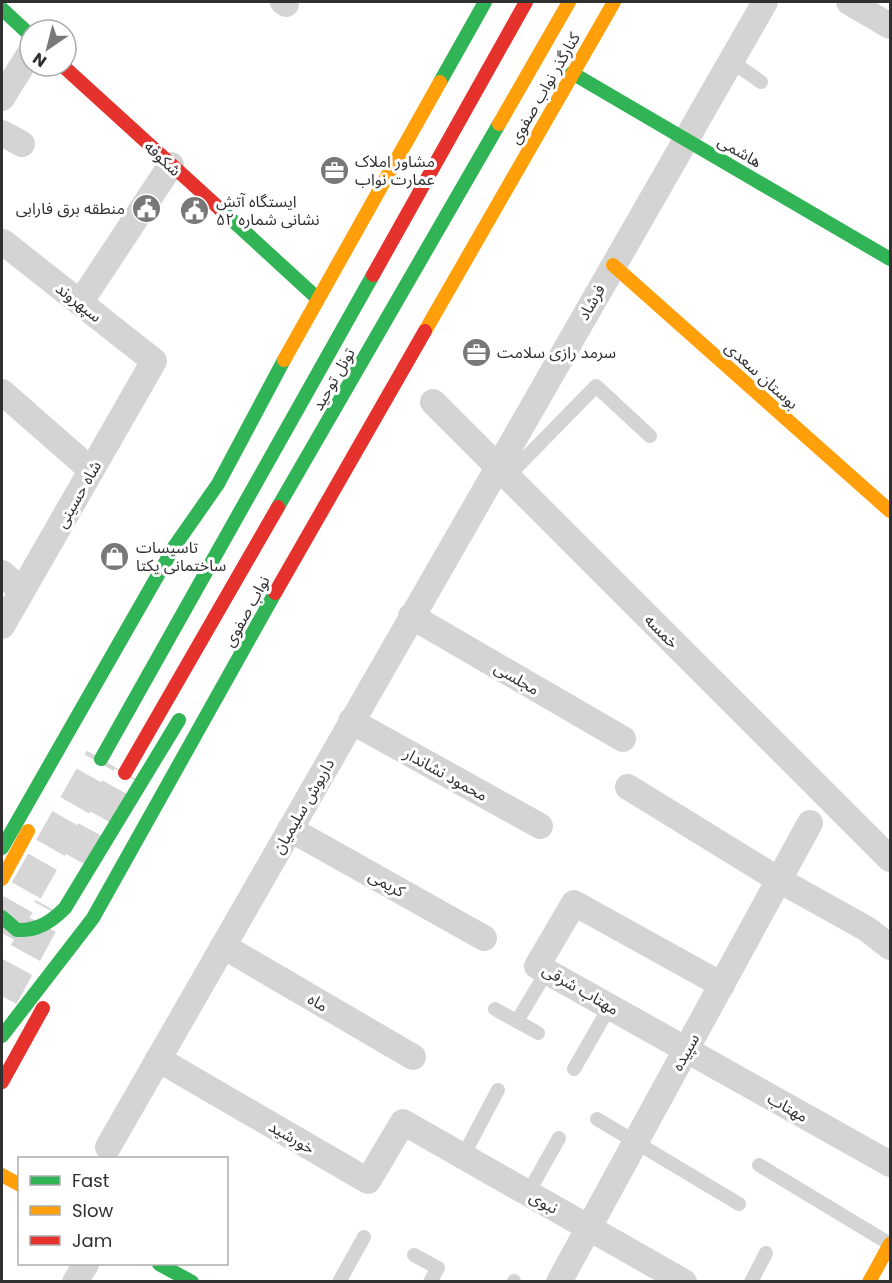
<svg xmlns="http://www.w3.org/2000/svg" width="892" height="1283" font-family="Poppins,'Noto Sans Arabic',sans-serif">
  <rect width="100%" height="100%" fill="#fff"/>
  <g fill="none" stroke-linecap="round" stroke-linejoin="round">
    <g stroke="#d6d6d6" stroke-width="33" stroke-dasharray="33 16" stroke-linecap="butt">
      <polyline points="77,860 125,773"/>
      <polyline points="2,933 101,759"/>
      <polyline points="2,996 50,908"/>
    </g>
    <g stroke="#d4d4d4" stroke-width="14">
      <polyline points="731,61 761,82"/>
      <polyline points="508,476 596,386 650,436"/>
      <polyline points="495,1009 538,1033"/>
      <polyline points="517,1021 547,971"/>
      <polyline points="574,1069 610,1006"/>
      <polyline points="597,1119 739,1204"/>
      <polyline points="463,1156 498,1090"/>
      <polyline points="759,1165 890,1244"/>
      <polyline points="528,1193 559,1138"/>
      <polyline points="414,1255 438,1268 430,1282"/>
      <polyline points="514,1281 514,1282"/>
      <polyline points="339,1282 364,1237"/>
      <polyline points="751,1282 766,1253"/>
    </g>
    <g stroke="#d4d4d4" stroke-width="26">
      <polyline points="283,2 286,4"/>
      <polyline points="849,2 890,26"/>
      <polyline points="2,98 30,53"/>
      <polyline points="2,133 22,144"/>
      <polyline points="80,303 171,165"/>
      <polyline points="2,392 91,470"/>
      <polyline points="433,402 890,859"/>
      <polyline points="2,573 22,591"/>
      <polyline points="411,616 623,739"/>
      <polyline points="2,626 154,361 3,242"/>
      <polyline points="351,721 540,826"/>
      <polyline points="628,787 779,880 867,929 890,947"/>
      <polyline points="290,829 484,938"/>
      <polyline points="223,946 413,1057"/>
      <polyline points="722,985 574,903 537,966 890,1164"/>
      <polyline points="158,1059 368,1181 403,1122 684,1282"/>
      <polyline points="108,1147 765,2"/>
      <polyline points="75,1282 86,1264"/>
      <polyline points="559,1282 810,823"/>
    </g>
    <g stroke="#30b455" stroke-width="14">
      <polyline points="2,9 30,35"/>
      <polyline points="572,73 890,259"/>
      <polyline points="440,82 485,2"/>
      <polyline points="220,209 317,298"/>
      <polyline points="278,507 499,124"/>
      <polyline points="101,759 373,275"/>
      <polyline points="2,848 174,547 218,484 284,360"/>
      <path d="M2 917 17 930C37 931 51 922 65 908L179 720"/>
      <polyline points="2,1036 93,918 275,593"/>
      <polyline points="159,1264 192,1282"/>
    </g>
    <g stroke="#ff9f0a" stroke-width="14">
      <polyline points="499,124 569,2"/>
      <polyline points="613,265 890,511"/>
      <polyline points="425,331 614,2"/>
      <polyline points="284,360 440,82"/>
      <polyline points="2,879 28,831"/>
      <polyline points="2,1175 20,1185"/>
      <polyline points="869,1282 890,1244"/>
    </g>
    <g stroke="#e5322d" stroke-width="14">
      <polyline points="63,66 220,209"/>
      <polyline points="373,275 526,2"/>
      <polyline points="275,593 425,331"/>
      <polyline points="125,773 278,507"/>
      <polyline points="2,1082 43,1008"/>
    </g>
  </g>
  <defs>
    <symbol id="office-disc" viewBox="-11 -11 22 22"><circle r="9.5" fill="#787878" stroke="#fff"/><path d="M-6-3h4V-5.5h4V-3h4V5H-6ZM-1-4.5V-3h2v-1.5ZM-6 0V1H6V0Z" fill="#fff"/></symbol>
    <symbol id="civic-disc" viewBox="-11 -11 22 22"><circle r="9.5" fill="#787878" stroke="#fff"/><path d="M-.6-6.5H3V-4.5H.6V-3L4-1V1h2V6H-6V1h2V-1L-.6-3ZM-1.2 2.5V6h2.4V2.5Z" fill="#fff"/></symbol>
    <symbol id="shop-disc" viewBox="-11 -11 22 22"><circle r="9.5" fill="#787878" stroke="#fff"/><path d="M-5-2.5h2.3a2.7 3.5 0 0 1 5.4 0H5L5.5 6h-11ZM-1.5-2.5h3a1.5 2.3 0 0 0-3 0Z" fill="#fff"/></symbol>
  </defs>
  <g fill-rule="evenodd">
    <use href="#office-disc" x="318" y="154" width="33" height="33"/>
    <use href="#civic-disc" x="130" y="192" width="33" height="33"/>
    <use href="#civic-disc" x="178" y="194" width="33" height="33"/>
    <use href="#office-disc" x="460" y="336" width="33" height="33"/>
    <use href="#shop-disc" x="98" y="540" width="33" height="33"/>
  </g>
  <g text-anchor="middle" stroke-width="6" stroke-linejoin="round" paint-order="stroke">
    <g font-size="16" fill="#303030" stroke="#fff">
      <text transform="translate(544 88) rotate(-60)" y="6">کنارگذر نواب صفوی</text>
      <text transform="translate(740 151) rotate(30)" y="6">هاشمی</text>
      <text transform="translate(163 158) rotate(43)" y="6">شکوفه</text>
      <text transform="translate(79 302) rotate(38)" y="6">سپهروند</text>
      <text transform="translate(591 302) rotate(-60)" y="6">فرشاد</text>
      <text transform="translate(762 375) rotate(42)" y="6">بوستان سعدی</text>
      <text transform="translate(333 379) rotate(-60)" y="6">تونل توحید</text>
      <text transform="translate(78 494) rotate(-60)" y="6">شاه حسینی</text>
      <text transform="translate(246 611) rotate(-61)" y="6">نواب صفوی</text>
      <text transform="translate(662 631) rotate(45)" y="6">خمسه</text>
      <text transform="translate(517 678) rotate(30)" y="6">مجلسی</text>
      <text transform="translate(446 774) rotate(29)" y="6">محمود نشاندار</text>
      <text transform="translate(303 806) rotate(-60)" y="6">داریوش سلیمیان</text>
      <text transform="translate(387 883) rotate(29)" y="6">کریمی</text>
      <text transform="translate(581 989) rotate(30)" y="6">مهتاب شرقی</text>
      <text transform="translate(318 1002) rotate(30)" y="6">ماه</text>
      <text transform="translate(685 1052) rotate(-61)" y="6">سپیده</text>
      <text transform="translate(788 1107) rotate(29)" y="6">مهتاب</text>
      <text transform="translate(292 1137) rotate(30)" y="6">خورشید</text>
      <text transform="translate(544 1202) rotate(29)" y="6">نبوی</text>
    </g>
    <g font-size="16" fill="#303030" stroke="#fff" text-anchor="start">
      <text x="355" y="167">مشاور املاک<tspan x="355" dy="18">عمارت نواب</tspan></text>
      <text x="216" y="207">ایستگاه آتش<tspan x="216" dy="18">نشانی شماره ۵۲</tspan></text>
      <text x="125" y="214" text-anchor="end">منطقه برق فارابی</text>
      <text x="497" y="358">سرمد رازی سلامت</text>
      <text x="136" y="553">تاسیسات<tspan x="136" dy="18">ساختمانی یکتا</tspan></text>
    </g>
  </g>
  <rect width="892" height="1283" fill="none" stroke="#303030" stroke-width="6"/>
  <rect x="18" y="1157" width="210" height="108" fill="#ffffff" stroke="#acacac" stroke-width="1.5"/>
  <rect x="30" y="1176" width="30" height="9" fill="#30b455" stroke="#acacac" stroke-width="1.5"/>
  <text x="72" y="1187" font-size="18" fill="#303030">Fast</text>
  <rect x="30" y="1206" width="30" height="9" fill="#ff9f0a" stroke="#acacac" stroke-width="1.5"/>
  <text x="72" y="1217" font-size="18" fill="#303030">Slow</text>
  <rect x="30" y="1236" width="30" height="9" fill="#e5322d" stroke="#acacac" stroke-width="1.5"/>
  <text x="72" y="1247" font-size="18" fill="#303030">Jam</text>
  <g transform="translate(48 48) rotate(215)"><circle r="28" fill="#ffffff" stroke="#acacac" stroke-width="1.5"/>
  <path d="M0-4.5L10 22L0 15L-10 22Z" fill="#787878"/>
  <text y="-9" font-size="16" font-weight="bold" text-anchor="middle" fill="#303030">N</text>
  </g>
</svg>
